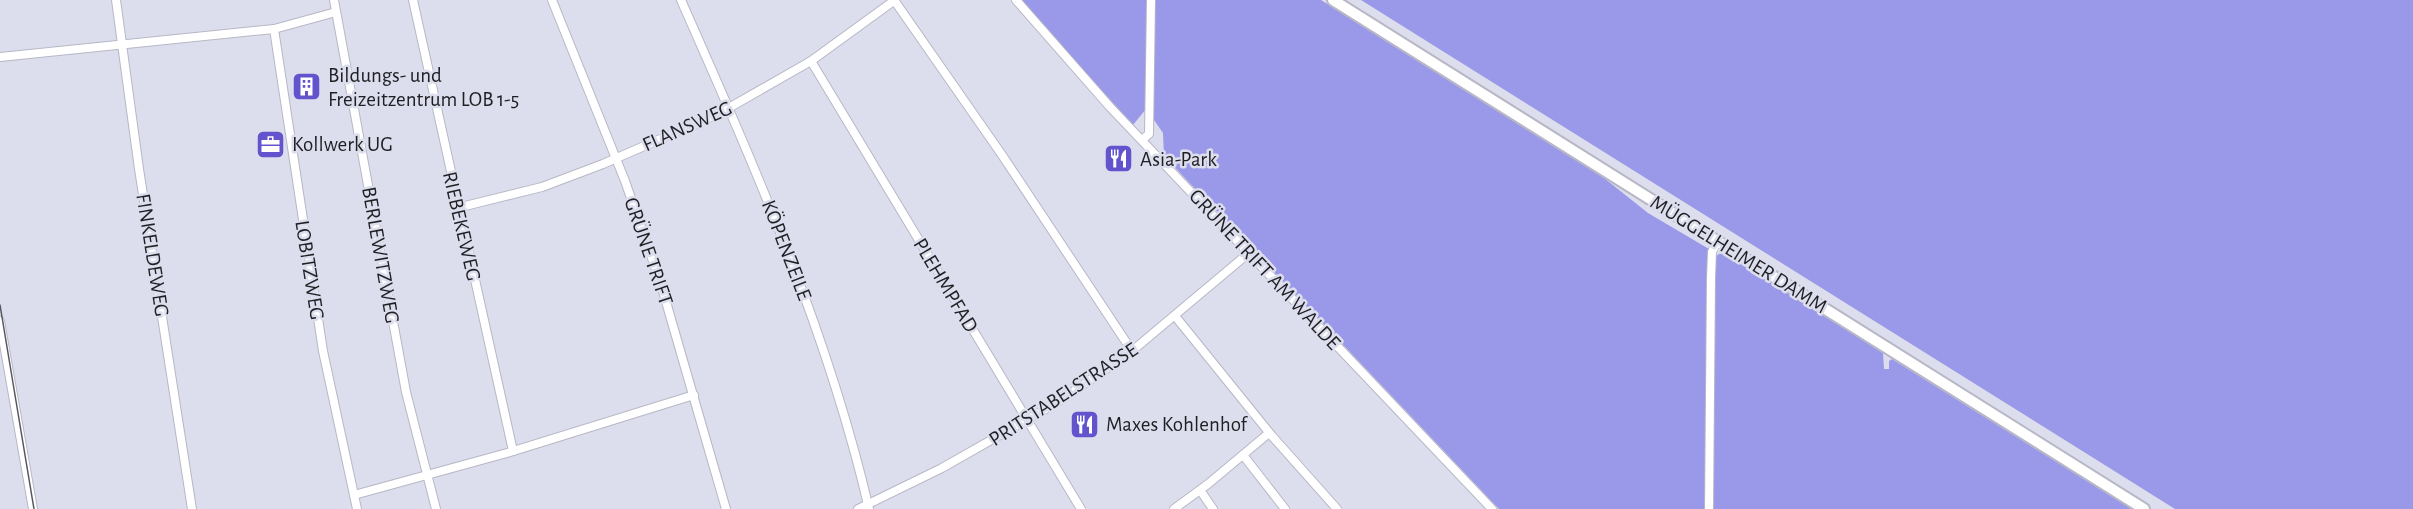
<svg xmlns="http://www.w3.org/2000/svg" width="2413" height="509" font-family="'Alegreya Sans',sans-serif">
  <rect width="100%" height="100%" fill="#dddeed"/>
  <g fill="#9a98e8">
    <polygon points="1020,0 1146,0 1146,109 1133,125"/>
    <polygon points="1154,0 1321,0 1604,178 1648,213 1709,249 1705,509 1499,509 1164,156 1163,133 1154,120 1152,103"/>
    <polygon points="1361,0 2413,0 2413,509 2175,509"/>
    <polygon points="1722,252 1883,353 1884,369 1889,369 1889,361 1892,359 2132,509 1711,509 1715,264 1716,256"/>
  </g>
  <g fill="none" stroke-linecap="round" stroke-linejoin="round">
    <defs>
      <g id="minor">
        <polyline points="116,0 139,169 192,509"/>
        <polyline points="334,0 406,392 436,509"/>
        <polyline points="413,0 513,451"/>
        <polyline points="552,0 625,181 660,281 726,509"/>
        <path d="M681 0C754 165 828 332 869 509"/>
        <polyline points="894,0 1002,155 1132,351"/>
        <polyline points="1016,0 1110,107 1492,509"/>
        <polyline points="274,29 323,351 357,509"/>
        <polyline points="0,57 274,29 336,12"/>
        <polyline points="811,61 1081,509"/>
        <polyline points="1143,139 1149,134 1151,0"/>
        <polyline points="457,208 542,187 603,164 720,113 811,61 895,0"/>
        <polyline points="1175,316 1272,436 1337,509"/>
        <polyline points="0,321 33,509"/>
        <polyline points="1243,455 1285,509"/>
        <polyline points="1200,490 1213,509"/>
        <polyline points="354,495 507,453 694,395"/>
        <polyline points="858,509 942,468 1058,402 1132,351 1250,252"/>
        <polyline points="1174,509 1208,484 1269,433"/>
        <polyline points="1709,509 1711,278 1712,252 1717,241"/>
      </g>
      <polyline id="secondary" points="1333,0 2144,509"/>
    </defs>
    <use href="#minor" stroke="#b7b7c6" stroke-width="10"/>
    <use href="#secondary" stroke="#b7b7c6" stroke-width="14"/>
    <use href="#minor" stroke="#fff" stroke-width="8"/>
    <use href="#secondary" stroke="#fff" stroke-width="10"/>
    <polyline stroke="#57575f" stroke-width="1.5" points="0,305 34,509"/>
  </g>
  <defs>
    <symbol id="building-square" viewBox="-11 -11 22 22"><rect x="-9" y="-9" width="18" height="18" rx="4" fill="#6354cd" stroke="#dddeed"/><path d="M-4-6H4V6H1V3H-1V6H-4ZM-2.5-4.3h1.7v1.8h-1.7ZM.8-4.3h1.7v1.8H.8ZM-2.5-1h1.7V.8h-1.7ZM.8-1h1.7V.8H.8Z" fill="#fff"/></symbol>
    <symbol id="office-square" viewBox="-11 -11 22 22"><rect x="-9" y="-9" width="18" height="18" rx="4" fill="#6354cd" stroke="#dddeed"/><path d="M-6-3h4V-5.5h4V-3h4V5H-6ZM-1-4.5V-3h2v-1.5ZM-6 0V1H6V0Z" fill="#fff"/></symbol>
    <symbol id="restaurant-square" viewBox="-11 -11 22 22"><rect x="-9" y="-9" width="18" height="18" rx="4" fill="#6354cd" stroke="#dddeed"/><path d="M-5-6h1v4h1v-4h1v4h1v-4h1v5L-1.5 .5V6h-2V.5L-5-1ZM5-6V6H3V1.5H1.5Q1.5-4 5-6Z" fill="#fff"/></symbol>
  </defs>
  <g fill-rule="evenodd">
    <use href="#building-square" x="290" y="70" width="33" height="33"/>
    <use href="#office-square" x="254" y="128" width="33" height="33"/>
    <use href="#restaurant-square" x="1102" y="142" width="33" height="33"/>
    <use href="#restaurant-square" x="1068" y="408" width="33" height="33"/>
  </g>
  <g text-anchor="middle" stroke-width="5" stroke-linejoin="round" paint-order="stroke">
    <g font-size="21" fill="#1f1f24" stroke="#dddeed" text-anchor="start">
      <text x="328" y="82">Bildungs- und<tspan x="328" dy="24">Freizeitzentrum LOB 1-5</tspan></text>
      <text x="292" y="151">Kollwerk UG</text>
      <text x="1140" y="166">Asia-Park</text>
      <text x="1106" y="431">Maxes Kohlenhof</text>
    </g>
    <g font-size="21" fill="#1f1f24" stroke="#dddeed">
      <text transform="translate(687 126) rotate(-24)" y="7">FLANSWEG</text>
      <text transform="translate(462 226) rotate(77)" y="7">RIEBEKEWEG</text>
      <text transform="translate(787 250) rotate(69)" y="7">KÖPENZEILE</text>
      <text transform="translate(649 251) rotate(71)" y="7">GRÜNE TRIFT</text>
      <text transform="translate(1739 254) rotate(32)" y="7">MÜGGELHEIMER DAMM</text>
      <text transform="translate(153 255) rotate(81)" y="7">FINKELDEWEG</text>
      <text transform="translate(381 255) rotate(80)" y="7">BERLEWITZWEG</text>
      <text transform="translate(1265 269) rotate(47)" y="7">GRÜNE TRIFT AM WALDE</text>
      <text transform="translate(310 270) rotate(81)" y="7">LOBITZWEG</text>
      <text transform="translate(946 285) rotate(59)" y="7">PLEHMPFAD</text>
      <text transform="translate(1063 394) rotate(-33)" y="7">PRITSTABELSTRASSE</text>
    </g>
  </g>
</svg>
